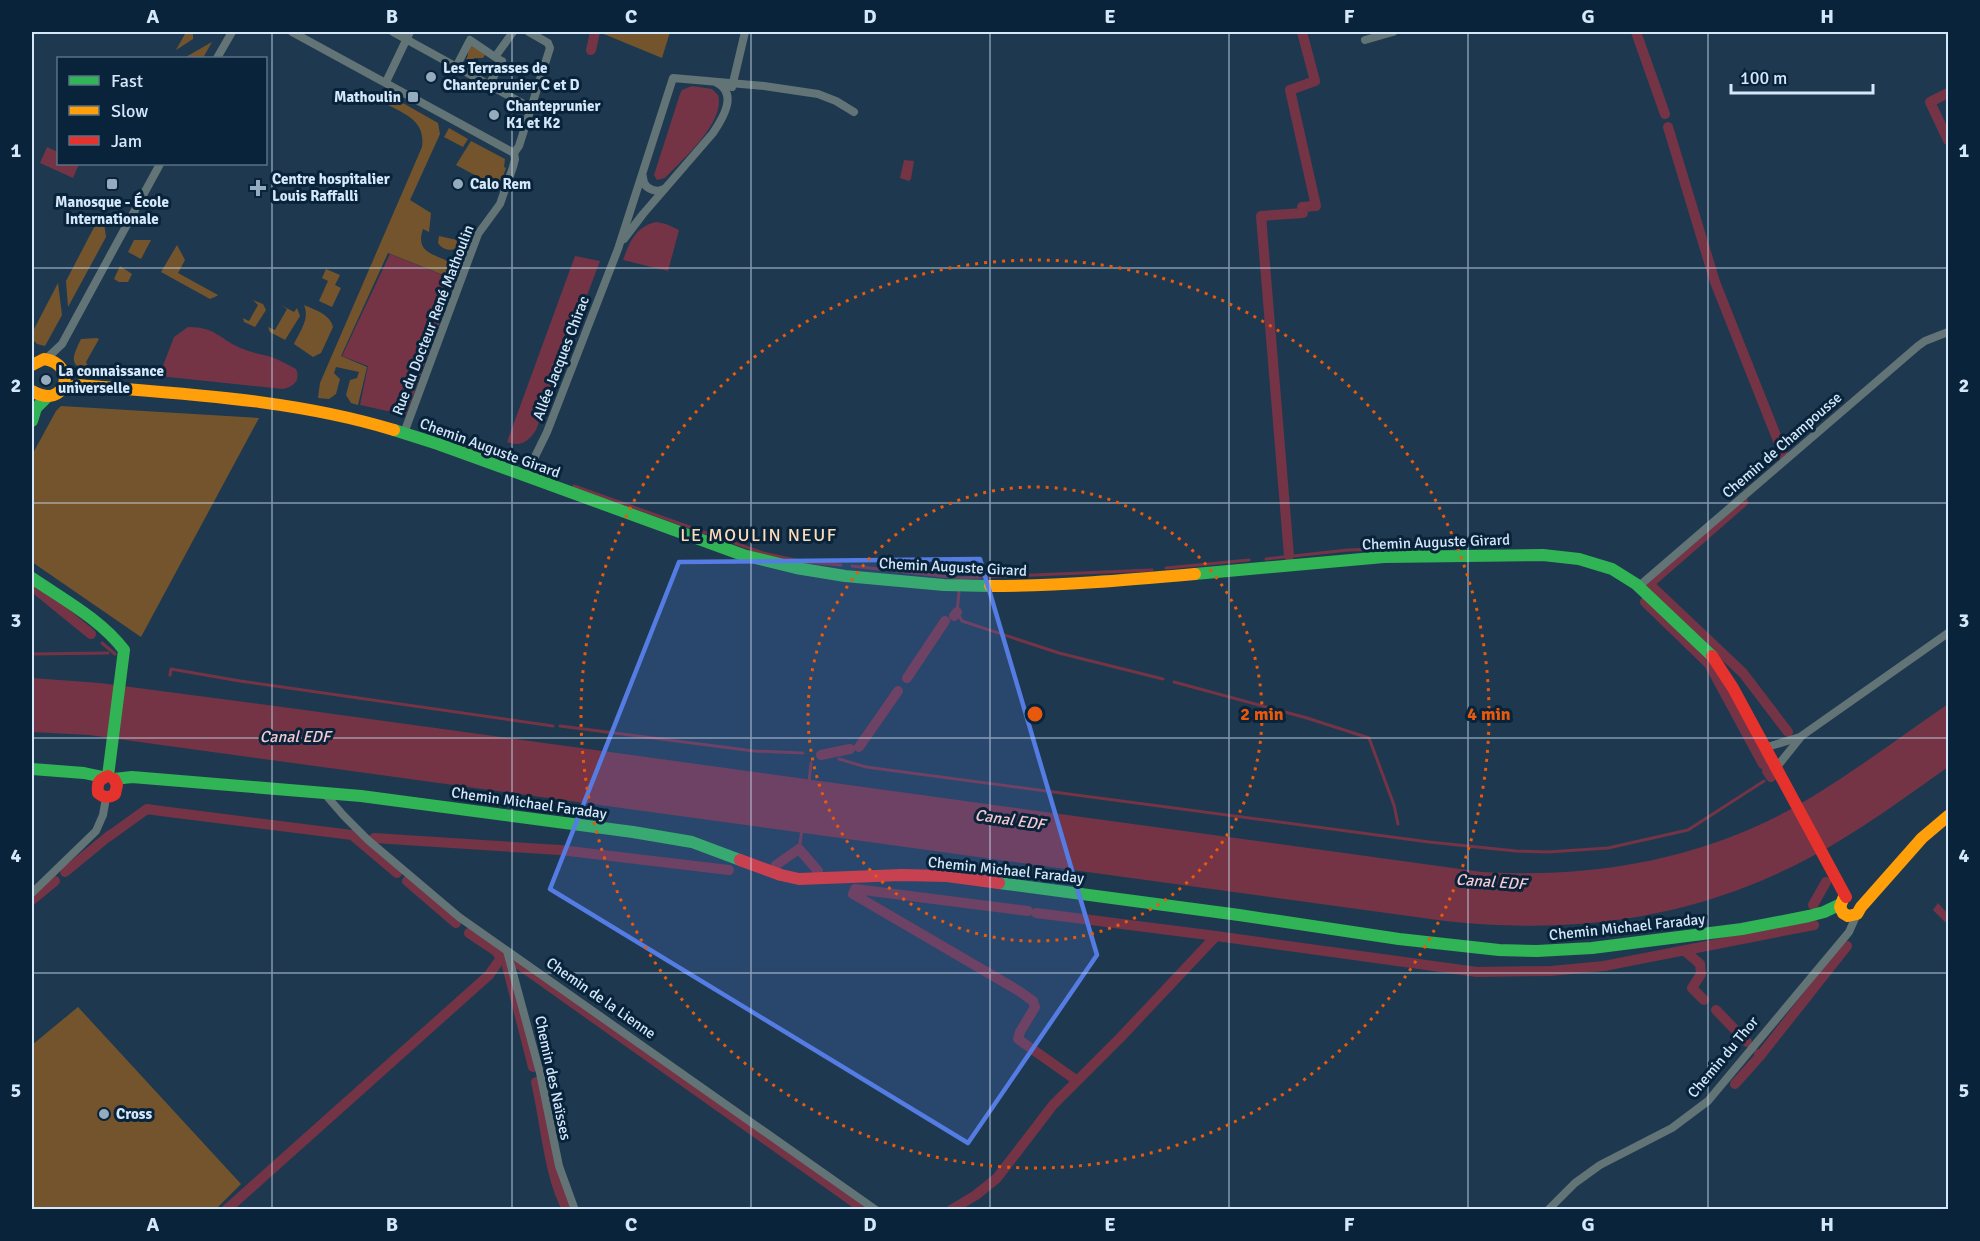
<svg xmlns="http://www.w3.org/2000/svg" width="1980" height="1241" font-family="Signika,sans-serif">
  <rect width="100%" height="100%" fill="#1e394f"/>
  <g fill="#74542c">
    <polygon points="186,32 197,32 193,34 193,39 176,50"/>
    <polygon points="599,32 670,32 662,58"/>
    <polygon points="212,42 203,58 184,58"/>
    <polygon points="470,43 483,51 485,55 483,58 474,58 472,62 469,63 466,60 468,55 467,46"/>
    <path d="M387 94 438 123 440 134 410 200 431 213 429 232 423 229C412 260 450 253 459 271L456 280 388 253 341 356 367 367 358 405 351 403 346 395 350 380 357 378 359 372 336 367 334 373 340 379 336 394 329 399 318 398 320 383 422 147C426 119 403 114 383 102Z"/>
    <polygon points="449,128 468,139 463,147 444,137"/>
    <polygon points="471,141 505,159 504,167 506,168 499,188 456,165"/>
    <polygon points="101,214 107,217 104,223 106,237 68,307 66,281"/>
    <path d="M439 236 457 240 456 248C450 252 442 249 438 243Z"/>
    <polygon points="134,240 151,240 141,259 128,252"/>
    <polygon points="177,245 185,260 178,273 218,295 217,296 210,299 161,272"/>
    <polygon points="120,266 132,274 128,282 119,282 114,279"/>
    <polygon points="326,269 340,275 335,285 341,288 332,307 319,301 328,281 322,278"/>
    <polygon points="58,283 62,315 45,346 37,344 32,339 32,333"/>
    <polygon points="253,300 263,304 266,310 255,327 244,322 243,318 249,321 258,305"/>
    <polygon points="281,305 294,312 297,308 300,316 285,340 270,332 268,327 275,330 287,309"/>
    <path d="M304 305C315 310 330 314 333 327L321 353 313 357 294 344C300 331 310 319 304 305Z"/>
    <path d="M97 338 99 339 86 362 90 370C67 367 73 356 81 339Z"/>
    <polygon points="61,406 259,418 141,637 32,562 32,455 56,411"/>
    <polygon points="78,1007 241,1184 216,1209 32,1209 32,1045"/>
  </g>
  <g fill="#743446">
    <path d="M692 86 712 89 718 95C726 122 682 160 665 178L657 180 654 175 680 94 682 90Z"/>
    <polygon points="47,147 58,152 58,164 79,164 73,178 40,163"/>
    <polygon points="904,160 914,161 911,179 909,181 900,178"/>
    <path d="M656 222 666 224 679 230 668 271 623 260C630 242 635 227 656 222Z"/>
    <polygon points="390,254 455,280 406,415 360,405 368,366 342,356"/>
    <path d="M575 256 600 261 536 430C528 442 521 447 507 442Z"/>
    <path d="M188 327C217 327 220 340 243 349 252 353 262 354 271 357 280 360 288 365 296 369 301 381 293 387 283 389L159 376 174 337Z"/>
    <path d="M32 678 100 683 290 708 1482 872C1583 878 1683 863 1774 818 1835 787 1892 742 1948 704V767C1904 798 1860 831 1811 857 1695 919 1574 935 1445 921L89 735 32 732Z"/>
    <polygon points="1938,903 1948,914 1948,919 1945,922 1933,910"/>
  </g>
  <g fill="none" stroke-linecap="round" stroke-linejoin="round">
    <g stroke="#743446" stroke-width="3">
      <polyline points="458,445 488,455"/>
      <polyline points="574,486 763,553 804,562 841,565"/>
      <polyline points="1266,559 1348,550 1448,547"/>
      <polyline points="852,566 960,578 1152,570"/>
      <polyline points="1166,568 1249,560"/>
      <polyline points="959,592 957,612 962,621 1059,653 1163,679"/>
      <polyline points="102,643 115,654"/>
      <polyline points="32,654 108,653"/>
      <polyline points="170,675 171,669 240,681 553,726"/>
      <polyline points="1174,682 1307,718 1369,738 1394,805 1398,824"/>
      <polyline points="560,726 754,751 803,753"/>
      <polyline points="839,759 866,767 1429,842 1516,851 1548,852 1608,848 1688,830 1764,781"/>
      <polyline points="809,782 811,763"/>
      <polyline points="799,849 802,830"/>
    </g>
    <g stroke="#743446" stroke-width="10">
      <polyline points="1302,32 1315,81 1290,90 1316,206 1302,207"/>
      <polyline points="1636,32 1665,114"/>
      <polyline points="591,50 595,32"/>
      <polyline points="1948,93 1930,102 1948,140"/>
      <polyline points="1668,127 1715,282 1784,456"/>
      <polyline points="1743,502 1649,584 1743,673 1788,732"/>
      <polyline points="1289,556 1261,216 1303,213"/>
      <polyline points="32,586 91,634"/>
      <polyline points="1645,602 1709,664 1763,764"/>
      <polyline points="954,616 957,612"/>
      <polyline points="907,678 945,621"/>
      <polyline points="859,747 898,691"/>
      <polyline points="821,755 850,749"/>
      <polyline points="1767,771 1771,777"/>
      <polyline points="108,837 147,809 161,811 352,835 397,873"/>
      <polyline points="374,838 560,850 729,870"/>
      <polyline points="776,865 799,849 818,871"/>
      <polyline points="65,872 110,835"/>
      <polyline points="407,881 456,923"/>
      <polyline points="32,900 55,881"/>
      <polyline points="1813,905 1826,882"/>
      <polyline points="1028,911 855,889 853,894 1019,991 1033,1001 1035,1007 1020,1032 1018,1039 1076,1080"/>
      <polyline points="1216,936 1477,972 1551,971 1604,966 1814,925"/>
      <polyline points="1685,951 1700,964 1701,974 1692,988 1704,1000"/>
      <polyline points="502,958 506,962 533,1067"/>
      <polyline points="514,961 865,1210"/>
      <polyline points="1716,1010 1747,1042"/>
      <polyline points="1760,1056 1847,946"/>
      <path d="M536 1082C545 1118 549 1180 568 1210"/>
      <polyline points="1735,1084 1760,1056 1759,1054"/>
      <polyline points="226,1210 489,975 501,958 496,951 469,933"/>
      <polyline points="951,1210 976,1195 997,1178 1053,1105 1120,1038 1216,936 1036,913"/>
    </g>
    <g stroke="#637476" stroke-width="8">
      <polyline points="292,32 514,153"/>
      <polyline points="393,32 531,108"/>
      <polyline points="1365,40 1393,32"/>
      <polyline points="217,58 232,32"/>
      <polyline points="456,67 470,40 495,57 513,32"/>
      <polyline points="386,82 410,32"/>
      <polyline points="489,85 502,61 498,59"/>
      <polyline points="732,87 745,32"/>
      <polyline points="514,153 519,146 550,48 548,43 529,32"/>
      <path d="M643 177C643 186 649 190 658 191L664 189"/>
      <path d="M624 239 643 214 713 133C723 118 738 94 717 83"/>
      <polyline points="46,359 62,344 160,164"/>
      <polyline points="404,433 478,234 500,204 513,167 515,159 514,153"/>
      <polyline points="526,475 547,432 618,249 673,78 764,86 818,94 836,101 854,112"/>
      <polyline points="1639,586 1918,346 1925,341 1948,332"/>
      <polyline points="1764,748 1800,737 1948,633"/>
      <polyline points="1776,768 1800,738"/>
      <polyline points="324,793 344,816 368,840 459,917 876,1210"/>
      <polyline points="32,893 96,831 103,815 106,798"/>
      <polyline points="507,951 540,1073 559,1166 575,1210"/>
      <polyline points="1548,1210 1575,1183 1600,1165 1672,1128 1708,1101 1849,932 1857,914"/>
    </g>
    <g stroke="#30b455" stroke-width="12">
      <polyline points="32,421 36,408 47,397"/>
      <polyline points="394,430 438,444 743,555 796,568 845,576 944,585 990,586"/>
      <polyline points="1195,574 1384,557 1543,555 1579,559 1612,569 1636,584 1712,656"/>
      <path d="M32 578C64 600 100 619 124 650L108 776"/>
      <polyline points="32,769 84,773 103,777"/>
      <polyline points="114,779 132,777 361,796 633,832 692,842 740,860"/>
      <polyline points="999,883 1239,915 1399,939 1499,950 1537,951 1592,948 1742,929 1809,916 1824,912 1841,904"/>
    </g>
    <g stroke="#ff9f0a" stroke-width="12">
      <path d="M32 365 44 359C79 364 66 411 32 391"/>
      <path d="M62 389 78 385C183 394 293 399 394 430"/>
      <path d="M990 586C1059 586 1127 580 1195 574"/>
      <polyline points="1843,899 1840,907 1843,913 1848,916 1857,914 1861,907 1922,838 1948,816"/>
    </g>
    <g stroke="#e5322d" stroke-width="12">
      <polyline points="1712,656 1733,688 1846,897"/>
      <path d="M108 776C98 780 97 783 98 793 104 798 109 798 115 794L117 785 114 779"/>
      <polyline points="740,860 781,875 799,879 901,875 947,876 999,883"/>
    </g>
  </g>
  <path fill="#547ce2" fill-opacity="0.2" stroke="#547ce2" stroke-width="4.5" stroke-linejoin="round" d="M980 559 1097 955 968 1143 550 889 679 562Z"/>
  <path fill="none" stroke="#d5e8fa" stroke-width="1.5" stroke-opacity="0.55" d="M272 32V1210M512 32V1210M751 32V1210M990 32V1210M1229 32V1210M1468 32V1210M1708 32V1210M32 268H1948M32 503H1948M32 738H1948M32 973H1948"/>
  <g fill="none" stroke="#e8590c" stroke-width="3" stroke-dasharray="3 6">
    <circle cx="1035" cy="714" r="227"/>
    <circle cx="1035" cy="714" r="454"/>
  </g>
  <g fill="#95abbe" stroke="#08233a" stroke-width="2">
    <circle cx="431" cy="77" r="6"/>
    <rect x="407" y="91" width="12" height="12" rx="3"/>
    <circle cx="494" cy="115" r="6"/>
    <rect x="106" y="178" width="12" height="12" rx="3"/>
    <circle cx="458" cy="184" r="6"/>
    <path d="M255 179h6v6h6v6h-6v6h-6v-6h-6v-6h6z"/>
    <circle cx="46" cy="380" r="6"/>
    <circle cx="104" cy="1114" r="6"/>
  </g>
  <g text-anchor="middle" stroke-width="6" stroke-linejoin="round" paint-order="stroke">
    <g font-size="15" font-weight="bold" fill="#d5e8fa" stroke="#08233a" text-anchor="start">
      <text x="443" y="73">Les Terrasses de<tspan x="443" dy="17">Chanteprunier C et D</tspan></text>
      <text x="401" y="102" text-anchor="end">Mathoulin</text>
      <text x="506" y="111">Chanteprunier<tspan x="506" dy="17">K1 et K2</tspan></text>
      <text x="272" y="184">Centre hospitalier<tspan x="272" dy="17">Louis Raffalli</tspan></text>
      <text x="470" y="189">Calo Rem</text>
      <text x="112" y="207" text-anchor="middle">Manosque - École<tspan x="112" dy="17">Internationale</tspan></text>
      <text x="58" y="376">La connaissance<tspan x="58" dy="17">universelle</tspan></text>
      <text x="116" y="1119">Cross</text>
    </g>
    <g font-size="15" fill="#d5e8fa" stroke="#08233a">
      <text transform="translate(433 320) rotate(-69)" y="5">Rue du Docteur René Mathoulin</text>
      <text transform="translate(561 358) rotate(-69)" y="5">Allée Jacques Chirac</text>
      <text transform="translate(1782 445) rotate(-41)" y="5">Chemin de Champousse</text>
      <text transform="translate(490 448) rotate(20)" y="5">Chemin Auguste Girard</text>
      <text transform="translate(1436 542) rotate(-2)" y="5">Chemin Auguste Girard</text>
      <text transform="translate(953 567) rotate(3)" y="5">Chemin Auguste Girard</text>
      <text transform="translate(529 803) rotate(8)" y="5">Chemin Michael Faraday</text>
      <text transform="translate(1006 870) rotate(6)" y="5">Chemin Michael Faraday</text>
      <text transform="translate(1627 927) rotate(-6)" y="5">Chemin Michael Faraday</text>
      <text transform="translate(601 998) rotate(35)" y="5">Chemin de la Lienne</text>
      <text transform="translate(1723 1057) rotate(-50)" y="5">Chemin du Thor</text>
      <text transform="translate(553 1078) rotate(78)" y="5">Chemin des Naïsses</text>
    </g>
    <g font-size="16" font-style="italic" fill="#f6c8cf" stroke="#08233a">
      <text x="295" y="742">Canal EDF</text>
      <text transform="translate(1010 819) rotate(8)" y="6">Canal EDF</text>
      <text transform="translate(1491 881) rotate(4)" y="6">Canal EDF</text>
    </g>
    <g font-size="18" letter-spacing="1.5" fill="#fddbb7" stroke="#08233a">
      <text x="759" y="541">LE MOULIN NEUF</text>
    </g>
  </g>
  <circle cx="1035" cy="714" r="9" fill="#e8590c" stroke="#08233a" stroke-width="3"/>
  <g font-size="18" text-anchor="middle" font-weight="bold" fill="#e8590c" stroke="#08233a" stroke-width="6" stroke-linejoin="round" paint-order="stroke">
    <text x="1262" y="720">2 min</text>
    <text x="1489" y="720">4 min</text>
  </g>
  <rect width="1980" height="1241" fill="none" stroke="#08233a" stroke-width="66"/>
  <rect x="57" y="57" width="210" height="108" fill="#08233a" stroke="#5a7287" stroke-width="1.5"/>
  <rect x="69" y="76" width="30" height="9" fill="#30b455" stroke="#5a7287" stroke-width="1.5"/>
  <text x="111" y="87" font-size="18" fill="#d5e8fa">Fast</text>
  <rect x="69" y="106" width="30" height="9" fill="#ff9f0a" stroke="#5a7287" stroke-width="1.5"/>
  <text x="111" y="117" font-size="18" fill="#d5e8fa">Slow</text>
  <rect x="69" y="136" width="30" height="9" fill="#e5322d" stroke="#5a7287" stroke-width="1.5"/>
  <text x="111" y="147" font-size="18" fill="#d5e8fa">Jam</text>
  <path d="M1731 84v9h142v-9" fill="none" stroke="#d5e8fa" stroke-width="3"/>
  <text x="1740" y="84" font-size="18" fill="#d5e8fa" stroke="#08233a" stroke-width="4.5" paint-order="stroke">100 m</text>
  <rect x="33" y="33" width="1914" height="1175" fill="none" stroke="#d5e8fa" stroke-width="2"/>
  <g font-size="20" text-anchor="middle" font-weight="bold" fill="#d5e8fa">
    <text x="153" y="23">A</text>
    <text x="392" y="23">B</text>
    <text x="631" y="23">C</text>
    <text x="870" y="23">D</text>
    <text x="1110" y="23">E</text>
    <text x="1349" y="23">F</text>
    <text x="1588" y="23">G</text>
    <text x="1827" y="23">H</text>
    <text x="16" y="157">1</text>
    <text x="1964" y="157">1</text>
    <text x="16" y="392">2</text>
    <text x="1964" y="392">2</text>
    <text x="16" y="627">3</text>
    <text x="1964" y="627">3</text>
    <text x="16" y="862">4</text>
    <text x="1964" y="862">4</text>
    <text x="16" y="1097">5</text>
    <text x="1964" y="1097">5</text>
    <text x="153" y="1231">A</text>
    <text x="392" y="1231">B</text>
    <text x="631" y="1231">C</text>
    <text x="870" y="1231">D</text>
    <text x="1110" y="1231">E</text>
    <text x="1349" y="1231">F</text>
    <text x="1588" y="1231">G</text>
    <text x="1827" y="1231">H</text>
  </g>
</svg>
